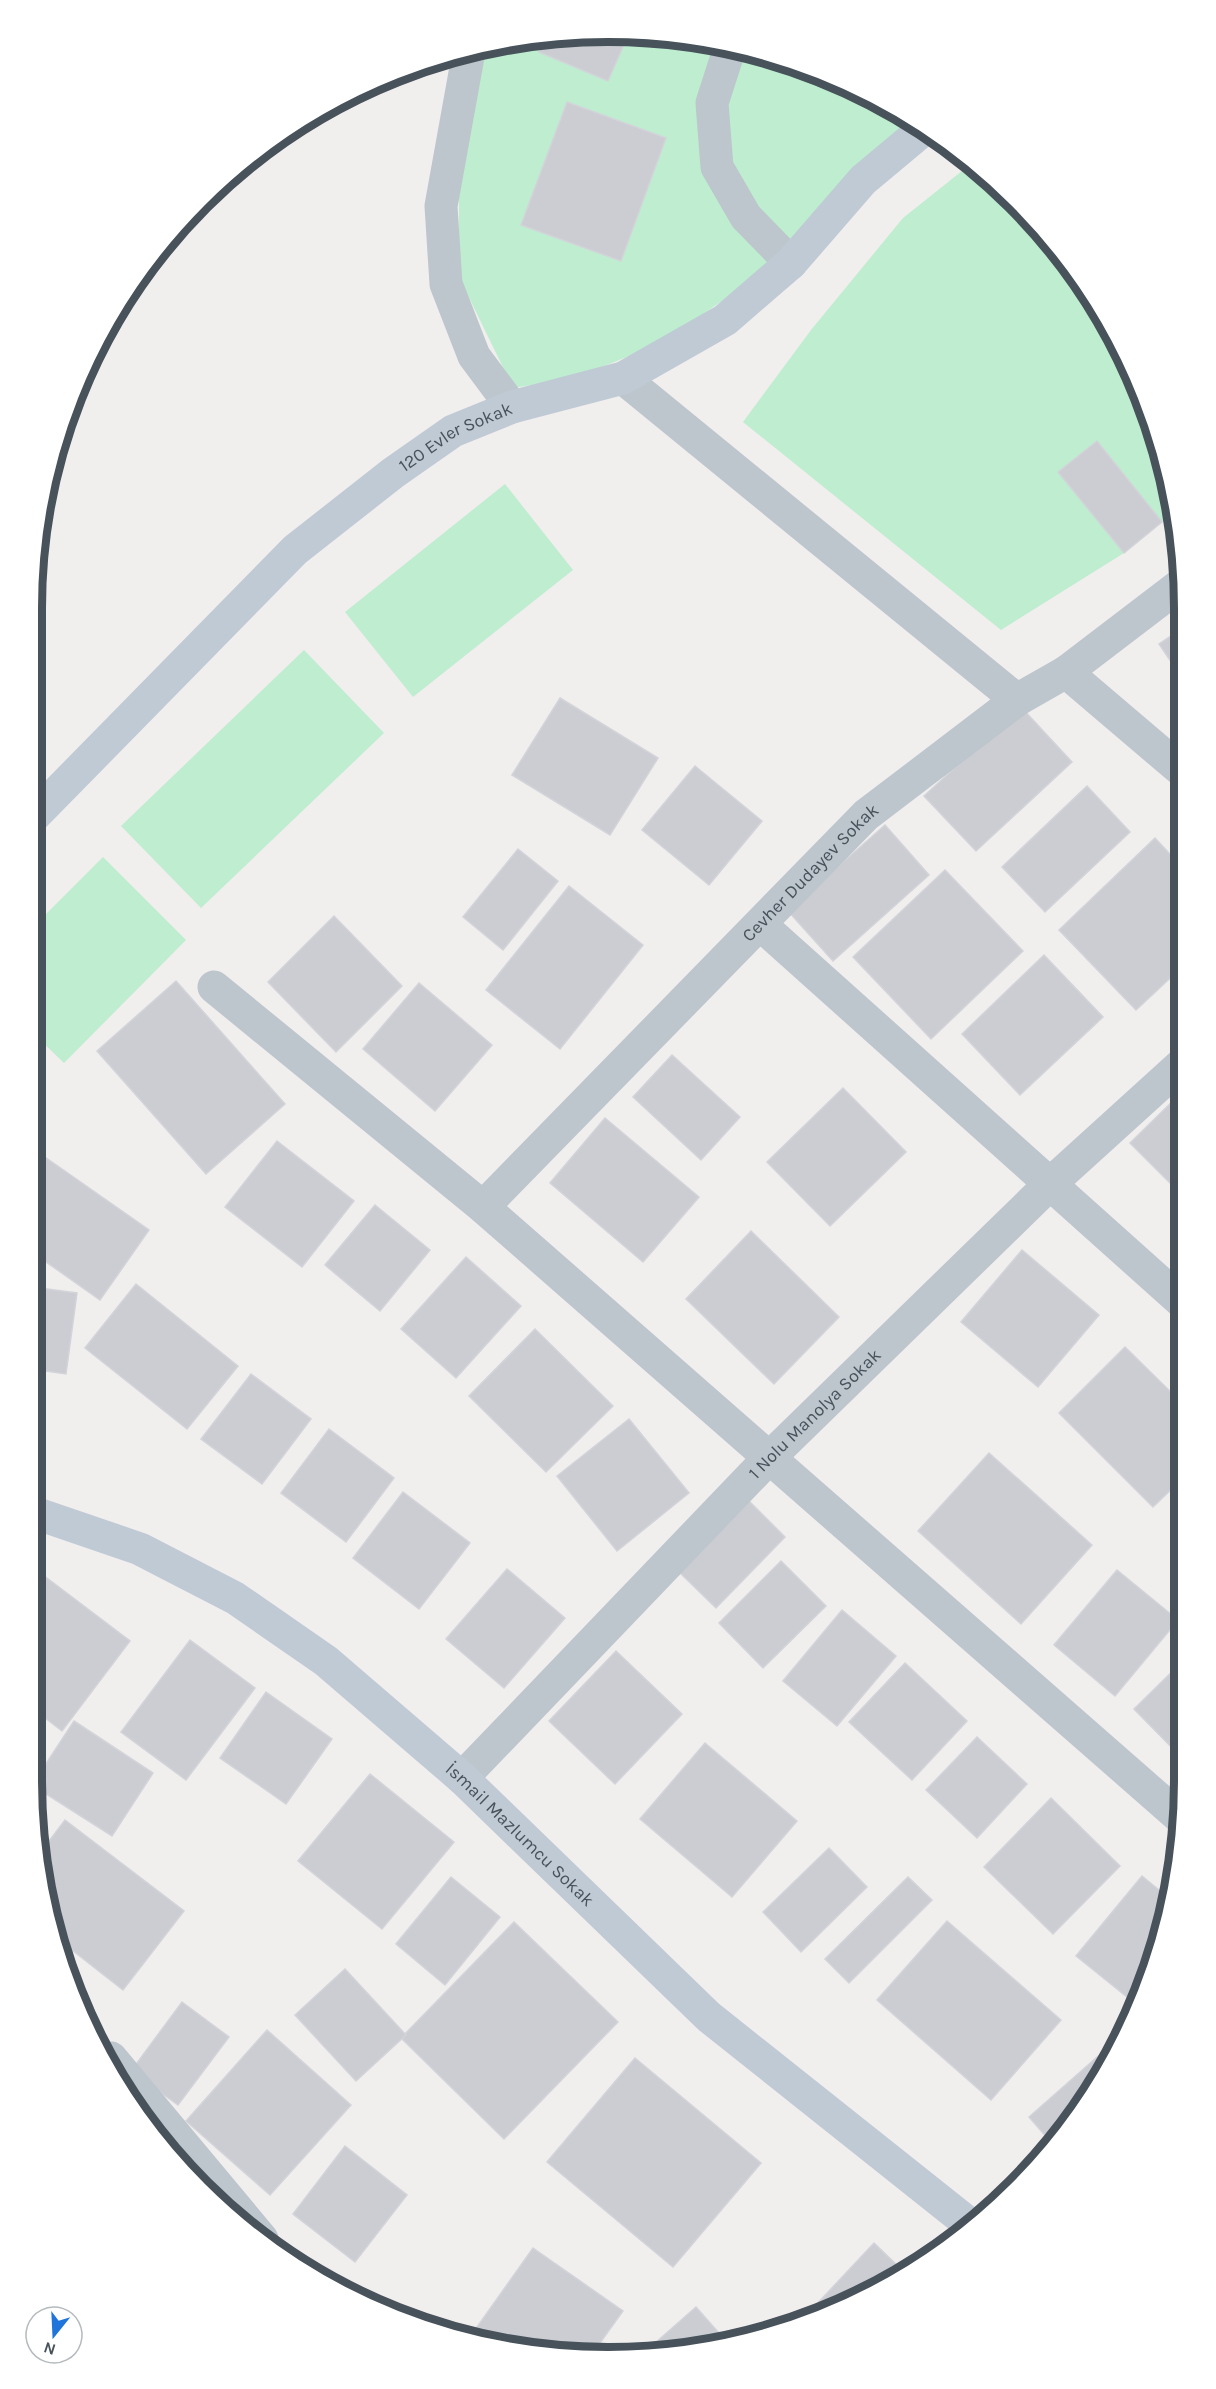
<svg xmlns="http://www.w3.org/2000/svg" width="1216" height="2389" font-family="Karla,sans-serif">
  <rect width="100%" height="100%" fill="#f1eeee"/>
  <g fill="#beedcf">
    <polygon points="645,33 757,51 863,91 911,121 756,277 662,343 574,378 513,388 459,277 459,194 482,48 532,36"/>
    <polygon points="972,163 1066,257 1141,388 1175,514 1162,522 1097,441 1058,472 1124,553 1001,630 743,422 811,330 903,218"/>
    <polygon points="505,484 573,570 413,697 345,612"/>
    <polygon points="304,650 384,733 201,908 121,826"/>
    <polygon points="103,857 186,940 64,1063 32,1032 32,928"/>
  </g>
  <g fill="#cbcdd3" stroke="#d2d4d9" stroke-width="1.5">
    <polygon points="629,33 608,81 539,52 546,36"/>
    <polygon points="755,51 820,75 820,76 754,55"/>
    <polygon points="567,102 666,138 621,261 521,225"/>
    <polygon points="1097,441 1162,522 1124,553 1058,472"/>
    <polygon points="1180,630 1180,675 1159,644"/>
    <polygon points="560,698 658,758 610,835 512,775"/>
    <polygon points="1021,707 1072,762 976,851 924,796"/>
    <polygon points="695,766 762,821 709,885 642,830"/>
    <polygon points="1087,786 1130,832 1045,912 1002,867"/>
    <polygon points="885,825 929,875 833,961 788,911"/>
    <polygon points="1155,838 1180,865 1181,968 1136,1010 1059,930"/>
    <polygon points="518,849 558,881 503,950 463,917"/>
    <polygon points="945,870 1023,951 931,1039 853,957"/>
    <polygon points="569,886 643,945 560,1049 486,990"/>
    <polygon points="334,916 402,986 336,1052 268,982"/>
    <polygon points="1044,955 1103,1017 1020,1095 962,1034"/>
    <polygon points="176,981 285,1104 206,1174 97,1051"/>
    <polygon points="419,983 492,1045 435,1111 363,1049"/>
    <polygon points="672,1055 740,1117 701,1160 633,1097"/>
    <polygon points="843,1088 906,1152 830,1226 767,1162"/>
    <polygon points="1178,1096 1181,1099 1181,1194 1130,1143"/>
    <polygon points="605,1118 699,1197 643,1262 550,1183"/>
    <polygon points="277,1141 354,1201 302,1267 225,1207"/>
    <polygon points="32,1148 149,1230 100,1300 32,1252"/>
    <polygon points="375,1205 430,1250 380,1311 325,1265"/>
    <polygon points="751,1231 839,1317 774,1384 686,1299"/>
    <polygon points="1022,1250 1099,1315 1038,1387 961,1322"/>
    <polygon points="466,1257 521,1306 456,1378 401,1329"/>
    <polygon points="136,1284 238,1366 187,1429 85,1348"/>
    <polygon points="32,1287 77,1293 66,1374 32,1369"/>
    <polygon points="535,1329 613,1406 546,1472 469,1396"/>
    <polygon points="1125,1347 1182,1403 1182,1479 1153,1507 1059,1413"/>
    <polygon points="251,1374 311,1419 262,1484 201,1439"/>
    <polygon points="629,1419 689,1493 617,1551 557,1476"/>
    <polygon points="329,1429 394,1478 346,1542 281,1493"/>
    <polygon points="989,1453 1092,1545 1021,1624 918,1531"/>
    <polygon points="403,1492 470,1543 419,1609 353,1558"/>
    <polygon points="746,1498 785,1537 716,1608 676,1569"/>
    <polygon points="781,1561 826,1606 763,1668 719,1623"/>
    <polygon points="507,1569 565,1618 504,1688 446,1639"/>
    <polygon points="1117,1570 1178,1620 1115,1696 1054,1645"/>
    <polygon points="43,1575 130,1641 62,1731 32,1708 32,1591"/>
    <polygon points="842,1610 896,1656 837,1726 783,1681"/>
    <polygon points="190,1640 255,1688 186,1780 121,1732"/>
    <polygon points="616,1651 682,1714 615,1784 549,1721"/>
    <polygon points="1183,1661 1183,1759 1134,1709"/>
    <polygon points="905,1663 967,1721 912,1780 849,1722"/>
    <polygon points="266,1692 332,1739 286,1804 220,1758"/>
    <polygon points="74,1721 153,1773 112,1836 32,1785"/>
    <polygon points="977,1737 1027,1784 977,1838 926,1790"/>
    <polygon points="705,1743 797,1821 732,1897 640,1819"/>
    <polygon points="370,1774 454,1842 382,1929 298,1861"/>
    <polygon points="1051,1798 1120,1866 1053,1934 984,1867"/>
    <polygon points="65,1820 184,1911 123,1990 58,1939 43,1849"/>
    <polygon points="829,1848 867,1887 801,1952 763,1912"/>
    <polygon points="1142,1876 1170,1899 1165,1930 1137,2005 1076,1956"/>
    <polygon points="451,1877 500,1917 445,1985 396,1944"/>
    <polygon points="908,1877 932,1900 849,1983 825,1959"/>
    <polygon points="947,1921 1061,2020 991,2100 877,2000"/>
    <polygon points="514,1922 618,2022 504,2139 401,2038"/>
    <polygon points="345,1969 406,2035 356,2081 295,2015"/>
    <polygon points="182,2002 229,2037 178,2105 131,2071"/>
    <polygon points="267,2030 351,2105 270,2195 186,2121"/>
    <polygon points="1105,2050 1110,2057 1050,2141 1029,2117"/>
    <polygon points="635,2058 761,2163 673,2267 547,2162"/>
    <polygon points="345,2146 407,2195 355,2262 293,2214"/>
    <polygon points="874,2243 902,2270 863,2298 821,2311 815,2306"/>
    <polygon points="533,2248 623,2311 595,2350 495,2346 470,2337"/>
    <polygon points="696,2307 725,2340 683,2353 646,2351"/>
  </g>
  <g fill="none" stroke-linecap="round" stroke-linejoin="round">
    <g stroke="#bdc6cd" stroke-width="33">
      <polyline points="730,47 712,103 717,167 746,217 791,263"/>
      <polyline points="469,51 441,206 446,284 474,356 512,407"/>
      <polyline points="623,378 1017,700"/>
      <polyline points="1066,672 1180,769"/>
      <polyline points="760,924 1182,1302"/>
      <polyline points="214,987 483,1207 1183,1820"/>
      <path id="s1" d="M483 1207 866 815 1017 700 1066 672 1180 585"/>
      <path id="s2" d="M462 1778 769 1458 1051 1183 1181 1065"/>
      <polyline points="111,2058 262,2239"/>
    </g>
    <g stroke="#bfcad4" stroke-width="33">
      <path id="s3" d="M32 818 295 550 393 473 453 431 512 407 623 378 725 320 791 263 863 180 924 129"/>
      <path id="s4" d="M32 1512 140 1549 235 1598 326 1661 462 1778 709 2017 968 2223"/>
    </g>
  </g>
  <g text-anchor="middle" stroke-width="4.5" stroke-linejoin="round" paint-order="stroke">
    <g font-size="18" fill="#47525b" stroke="#fff">
      <text dy="6" stroke="none"><textPath href="#s3" startOffset="573">120 Evler Sokak</textPath></text>
      <text dy="6" stroke="none"><textPath href="#s1" startOffset="468">Cevher Dudayev Sokak</textPath></text>
      <text dy="6" stroke="none"><textPath href="#s2" startOffset="507">1 Nolu Manolya Sokak</textPath></text>
      <text dy="6" stroke="none"><textPath href="#s4" startOffset="592">İsmail Mazlumcu Sokak</textPath></text>
    </g>
  </g>
  <path d="M0 0H1216V2389H0ZM608 42H608A566 566 0 0 1 1174 608V1781A566 566 0 0 1 608 2347H608A566 566 0 0 1 42 1781V608A566 566 0 0 1 608 42Z" fill="#fff" fill-rule="evenodd"/>
  <path fill="none" stroke="#47525b" stroke-width="8" d="M608 42H608A566 566 0 0 1 1174 608V1781A566 566 0 0 1 608 2347H608A566 566 0 0 1 42 1781V608A566 566 0 0 1 608 42Z"/>
  <g transform="translate(54 2335) rotate(198)"><circle r="28" fill="#ffffff" stroke="#b5babd" stroke-width="1.5"/>
  <path d="M0-4.5L10 22L0 15L-10 22Z" fill="#1f75d9"/>
  <text y="-9" font-size="16" font-weight="bold" text-anchor="middle" fill="#47525b">N</text>
  </g>
</svg>
